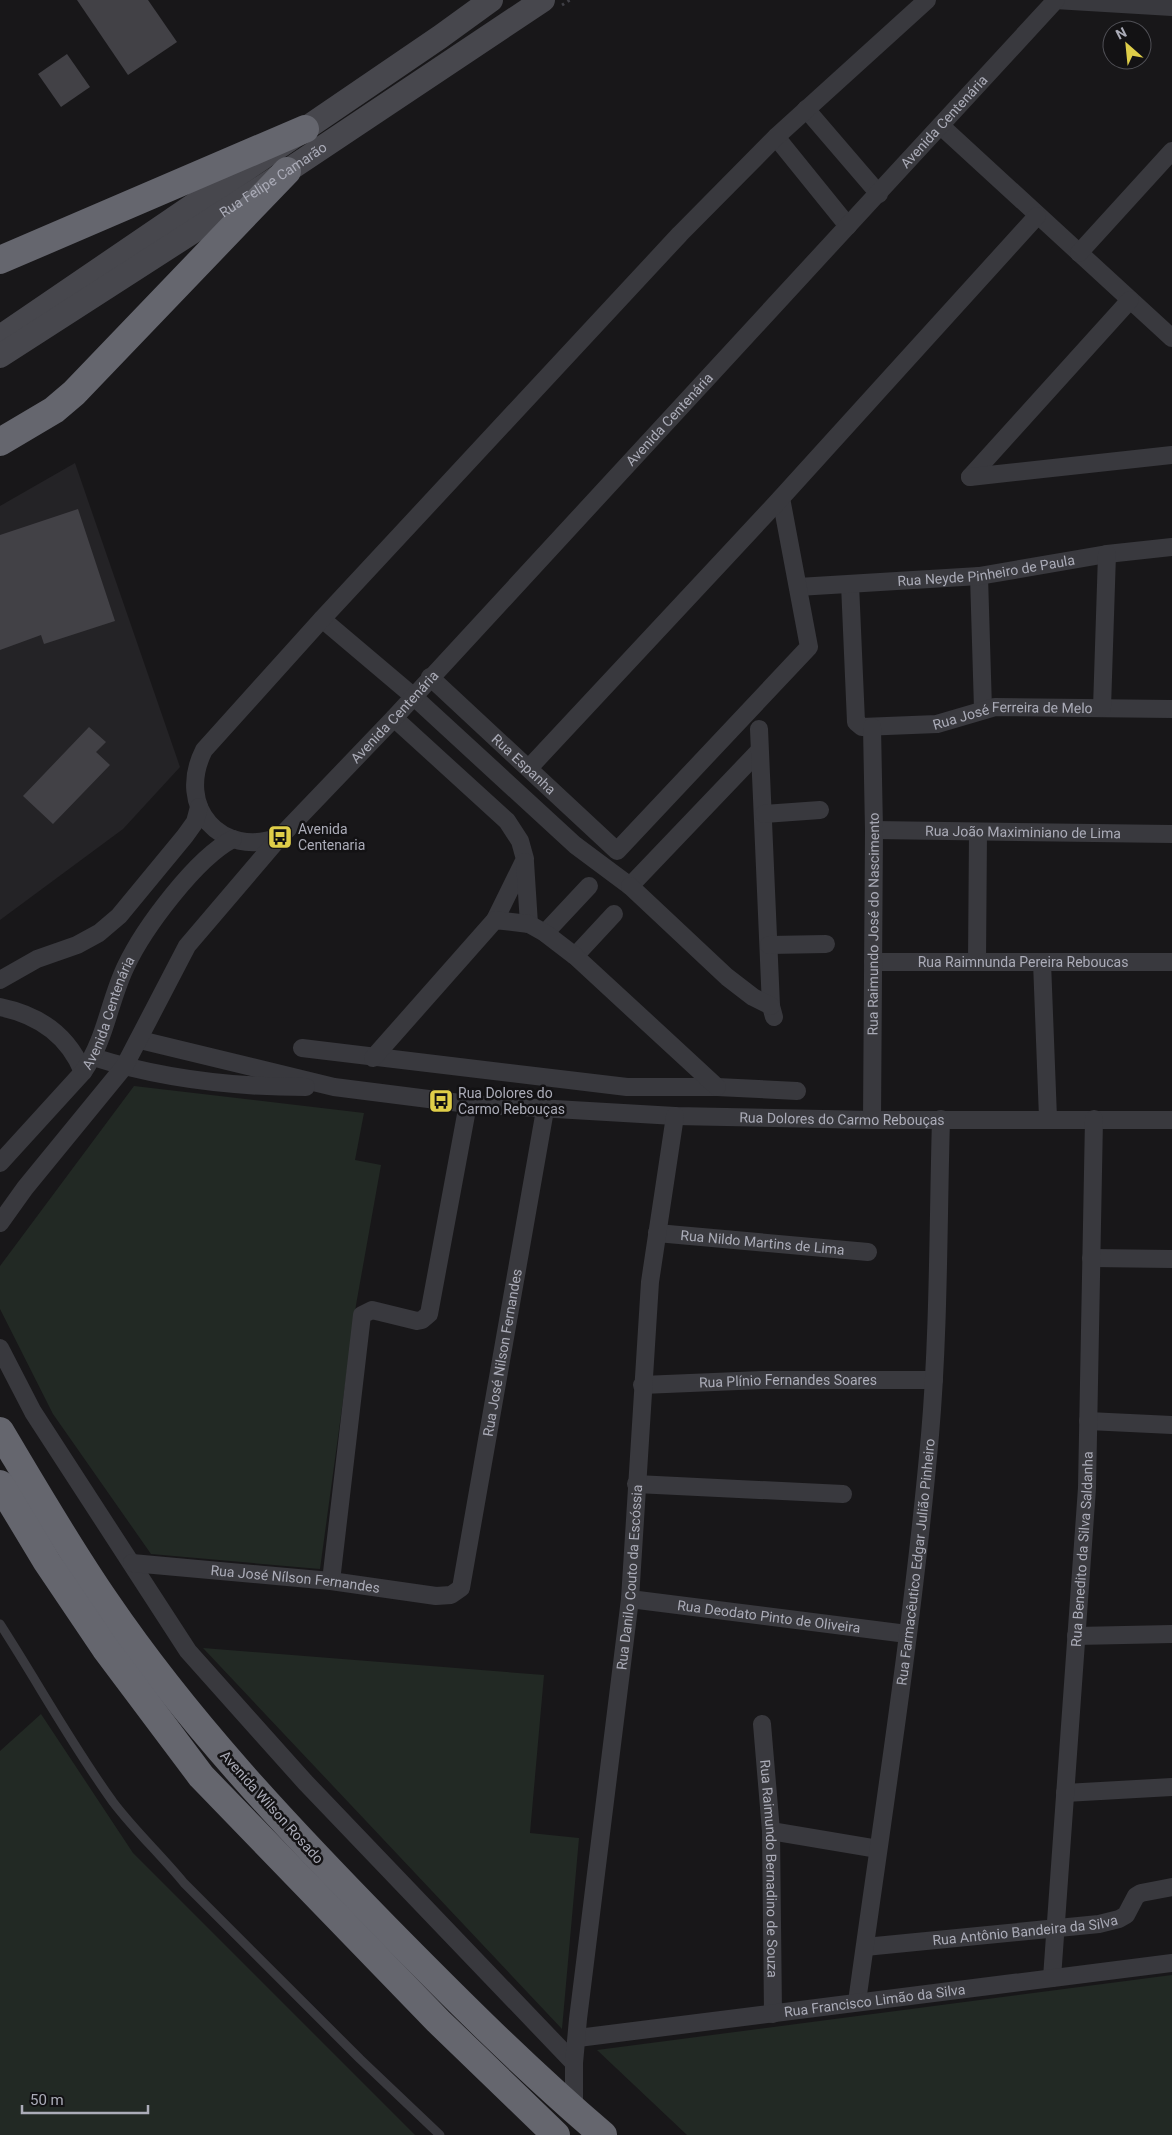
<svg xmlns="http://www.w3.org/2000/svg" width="1172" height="2135" font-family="Roboto,sans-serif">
  <rect width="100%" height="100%" fill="#181719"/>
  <polygon fill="#242326" points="75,463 180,767 123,829 0,920 0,506"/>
  <g fill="#222924">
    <polygon points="134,1086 364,1113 355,1160 381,1165 356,1305 320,1569 151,1554 53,1414 0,1309 0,1266"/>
    <polygon points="203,1648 544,1675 530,1833 579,1838 562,2029"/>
    <polygon points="41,1714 133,1853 415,2135 0,2135 0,1751"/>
    <polygon points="1172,1975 1172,2135 687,2135 597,2050"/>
  </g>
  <g fill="#424146">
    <polygon points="77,0 148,0 177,42 128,75"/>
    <polygon points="67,54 90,87 61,107 38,74"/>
    <polygon points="78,509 115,621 44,644 41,635 0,650 0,535"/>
    <polygon points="89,727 106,742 96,752 110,765 53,824 23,796"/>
  </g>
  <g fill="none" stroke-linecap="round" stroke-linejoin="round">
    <polyline stroke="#3f3f45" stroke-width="3" stroke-dasharray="2.5 4" stroke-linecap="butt" points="562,5 570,0"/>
    <path stroke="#39393e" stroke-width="9" d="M0 1624C38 1683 72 1745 113 1802 135 1831 161 1855 184 1883L360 2059 440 2135"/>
    <g stroke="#39393e" stroke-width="18">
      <polyline points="1055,0 1172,7"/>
      <polyline points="806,109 879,194"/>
      <polyline points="941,126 1172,338"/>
      <polyline points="776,137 848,226"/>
      <polyline points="1079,253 1172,151"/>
      <polyline points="970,477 1130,300"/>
      <polyline points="970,477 1172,455"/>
      <polyline points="979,576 983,709"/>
      <path id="s1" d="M850 584 856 722 862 727 937 724 995 707 1172 709"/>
      <path id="s2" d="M798 587 979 576 1107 554 1172 547"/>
      <polyline points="322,619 413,696 575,845 630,886 759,751"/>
      <path id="s3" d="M430 677 617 851 809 647 781 498"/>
      <polyline points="1102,708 1107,554"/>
      <polyline points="394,718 507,821 520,841 525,859 495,920"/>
      <polyline points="759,729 771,1006 774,1017"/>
      <polyline points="529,768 781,498 1037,216"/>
      <polyline points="764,814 820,810"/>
      <path id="s4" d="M874 830 1172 834"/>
      <path d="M280 837C221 859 175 807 204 750L322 619 680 234 776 137 927 0"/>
      <polyline points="525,862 529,924"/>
      <polyline points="630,886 727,977 753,997 771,1006"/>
      <polyline points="545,933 589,886"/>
      <polyline points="769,945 826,944"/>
      <polyline points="575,956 614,914"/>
      <path id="s5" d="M873 962H1172"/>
      <polyline points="977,962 978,832"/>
      <polyline points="1042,962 1048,1118"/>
      <polyline points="0,980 37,959 77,945 99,933 119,916 185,836 195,822 199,807"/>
      <path d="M0 1007C39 1015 68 1035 83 1072"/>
      <path id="s6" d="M140 1040 334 1087 468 1104 675 1116 872 1120H1172"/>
      <polyline points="302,1048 627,1087 717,1087 797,1091"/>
      <path d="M93 1057C162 1079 234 1087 306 1087"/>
      <polyline points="373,1058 495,920 529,924 545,933 575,956 717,1087"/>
      <path id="s7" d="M872 1120 874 830 872 727"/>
      <path id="s8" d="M0 1163 83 1072C106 1039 109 1001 126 966 144 928 196 858 233 839"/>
      <path id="s9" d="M0 1223 25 1188 124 1067 187 946 280 837 394 718 1056 0"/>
      <path id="s10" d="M657 1233 868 1252"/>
      <polyline points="1091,1258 1172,1259"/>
      <polyline points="0,1348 33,1412 188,1651 305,1782 574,2063"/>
      <path id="s11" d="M642 1385 762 1380H934"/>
      <polyline points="1088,1421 1172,1425"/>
      <polyline points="636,1484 843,1494"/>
      <path id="s12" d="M132 1563 331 1581 436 1596 451 1595 461 1588 545 1110"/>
      <polyline points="331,1581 362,1315 372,1310 417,1321 422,1320 429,1314 468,1104"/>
      <path id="s13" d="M630 1599 907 1634"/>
      <polyline points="1076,1636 1172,1634"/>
      <path id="s14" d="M762 1724 771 1831 773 2014"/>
      <polyline points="1065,1793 1172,1787"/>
      <polyline points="771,1831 878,1849"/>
      <path id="s15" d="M865 1947 1099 1924 1119 1919 1126 1915 1136 1896 1141 1893 1172 1887"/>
      <path id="s16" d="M1052 1978 1087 1488 1094 1119"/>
      <path id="s17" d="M857 2002C883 1813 913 1625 930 1435 939 1331 938 1224 941 1119"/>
      <path id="s18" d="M578 2038 1172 1963"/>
      <path id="s19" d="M574 2109V2063L578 2019 630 1599 650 1282 675 1116"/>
    </g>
    <g stroke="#47474d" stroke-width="24">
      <polyline points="0,337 440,37 491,0"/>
      <path id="s20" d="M0 356 287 171 543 0"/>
    </g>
    <g stroke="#65666e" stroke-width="28">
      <polyline points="0,260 305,129"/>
      <polyline points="0,442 54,410 74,393 287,171"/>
      <path d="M0 1431C34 1488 68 1547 106 1602 187 1721 285 1825 386 1928 456 1999 527 2070 603 2135"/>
      <polyline points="0,1484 47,1562 105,1648 201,1776 438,2021 556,2135"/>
    </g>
  </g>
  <defs>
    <symbol id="bus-square" viewBox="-11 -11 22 22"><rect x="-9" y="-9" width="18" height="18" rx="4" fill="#dfce49" stroke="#131214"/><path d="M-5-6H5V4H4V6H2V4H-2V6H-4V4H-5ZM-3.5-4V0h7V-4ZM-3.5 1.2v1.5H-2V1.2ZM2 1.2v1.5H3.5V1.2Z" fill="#111"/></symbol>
  </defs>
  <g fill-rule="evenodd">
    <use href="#bus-square" x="266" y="823" width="28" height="28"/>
    <use href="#bus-square" x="427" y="1087" width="28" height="28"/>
  </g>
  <g text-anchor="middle" stroke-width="5" stroke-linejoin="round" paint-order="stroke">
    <g font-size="14" fill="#abacb8" stroke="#131214">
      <text dy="5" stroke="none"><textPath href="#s9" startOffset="1455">Avenida Centenária</textPath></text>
      <text dy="5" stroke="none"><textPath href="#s20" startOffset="325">Rua Felipe Camarão</textPath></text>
      <text dy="5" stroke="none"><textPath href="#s9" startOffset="1050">Avenida Centenária</textPath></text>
      <text dy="5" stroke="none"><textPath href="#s2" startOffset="189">Rua Neyde Pinheiro de Paula</textPath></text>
      <text dy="5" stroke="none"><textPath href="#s9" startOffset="645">Avenida Centenária</textPath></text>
      <text dy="5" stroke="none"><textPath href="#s1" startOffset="298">Rua José Ferreira de Melo</textPath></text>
      <text dy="5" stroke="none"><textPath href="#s3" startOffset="128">Rua Espanha</textPath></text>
      <text dy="5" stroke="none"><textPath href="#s4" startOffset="149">Rua João Maximiniano de Lima</textPath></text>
      <text dy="5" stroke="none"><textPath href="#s7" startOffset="196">Rua Raimundo José do Nascimento</textPath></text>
      <text dy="5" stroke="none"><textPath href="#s5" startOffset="150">Rua Raimnunda Pereira Reboucas</textPath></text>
      <text dy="5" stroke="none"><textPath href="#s8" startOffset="188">Avenida Centenária</textPath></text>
      <text dy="5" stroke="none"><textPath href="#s6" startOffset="709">Rua Dolores do Carmo Rebouças</textPath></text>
      <text dy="5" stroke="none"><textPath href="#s10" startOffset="106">Rua Nildo Martins de Lima</textPath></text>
      <text dy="5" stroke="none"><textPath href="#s12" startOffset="572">Rua José Nilson Fernandes</textPath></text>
      <text dy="5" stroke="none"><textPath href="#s11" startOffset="146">Rua Plínio Fernandes Soares</textPath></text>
      <text dy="5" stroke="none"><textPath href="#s16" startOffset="430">Rua Benedito da Silva Saldanha</textPath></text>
      <text dy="5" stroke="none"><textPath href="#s17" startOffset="444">Rua Farmacêutico Edgar Julião Pinheiro</textPath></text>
      <text dy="5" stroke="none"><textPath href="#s19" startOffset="535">Rua Danilo Couto da Escóssia</textPath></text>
      <text dy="5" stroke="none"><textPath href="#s12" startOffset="164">Rua José Nílson Fernandes</textPath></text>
      <text dy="5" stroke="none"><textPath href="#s13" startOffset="140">Rua Deodato Pinto de Oliveira</textPath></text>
      <text transform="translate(272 1807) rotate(48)" y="5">Avenida Wilson Rosado</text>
      <text dy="5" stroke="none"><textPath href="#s14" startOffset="145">Rua Raimundo Bernadino de Souza</textPath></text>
      <text dy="5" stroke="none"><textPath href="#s15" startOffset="161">Rua Antônio Bandeira da Silva</textPath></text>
      <text dy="5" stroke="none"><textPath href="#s18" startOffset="299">Rua Francisco Limão da Silva</textPath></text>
    </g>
    <g font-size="14" fill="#abacb8" stroke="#131214" text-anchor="start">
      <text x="298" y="834">Avenida<tspan x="298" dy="16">Centenaria</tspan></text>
      <text x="458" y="1098">Rua Dolores do<tspan x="458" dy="16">Carmo Rebouças</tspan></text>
    </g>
  </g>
  <g transform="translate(1127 45) rotate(333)"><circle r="24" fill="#131214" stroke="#505056"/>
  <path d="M0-4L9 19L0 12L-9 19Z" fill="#dfce49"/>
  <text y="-8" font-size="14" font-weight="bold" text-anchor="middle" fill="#abacb8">N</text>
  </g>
  <path d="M22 2105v8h126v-8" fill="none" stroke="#abacb8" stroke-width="2.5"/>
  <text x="30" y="2105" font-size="15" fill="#abacb8" stroke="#131214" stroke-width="4" paint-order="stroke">50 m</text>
</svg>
